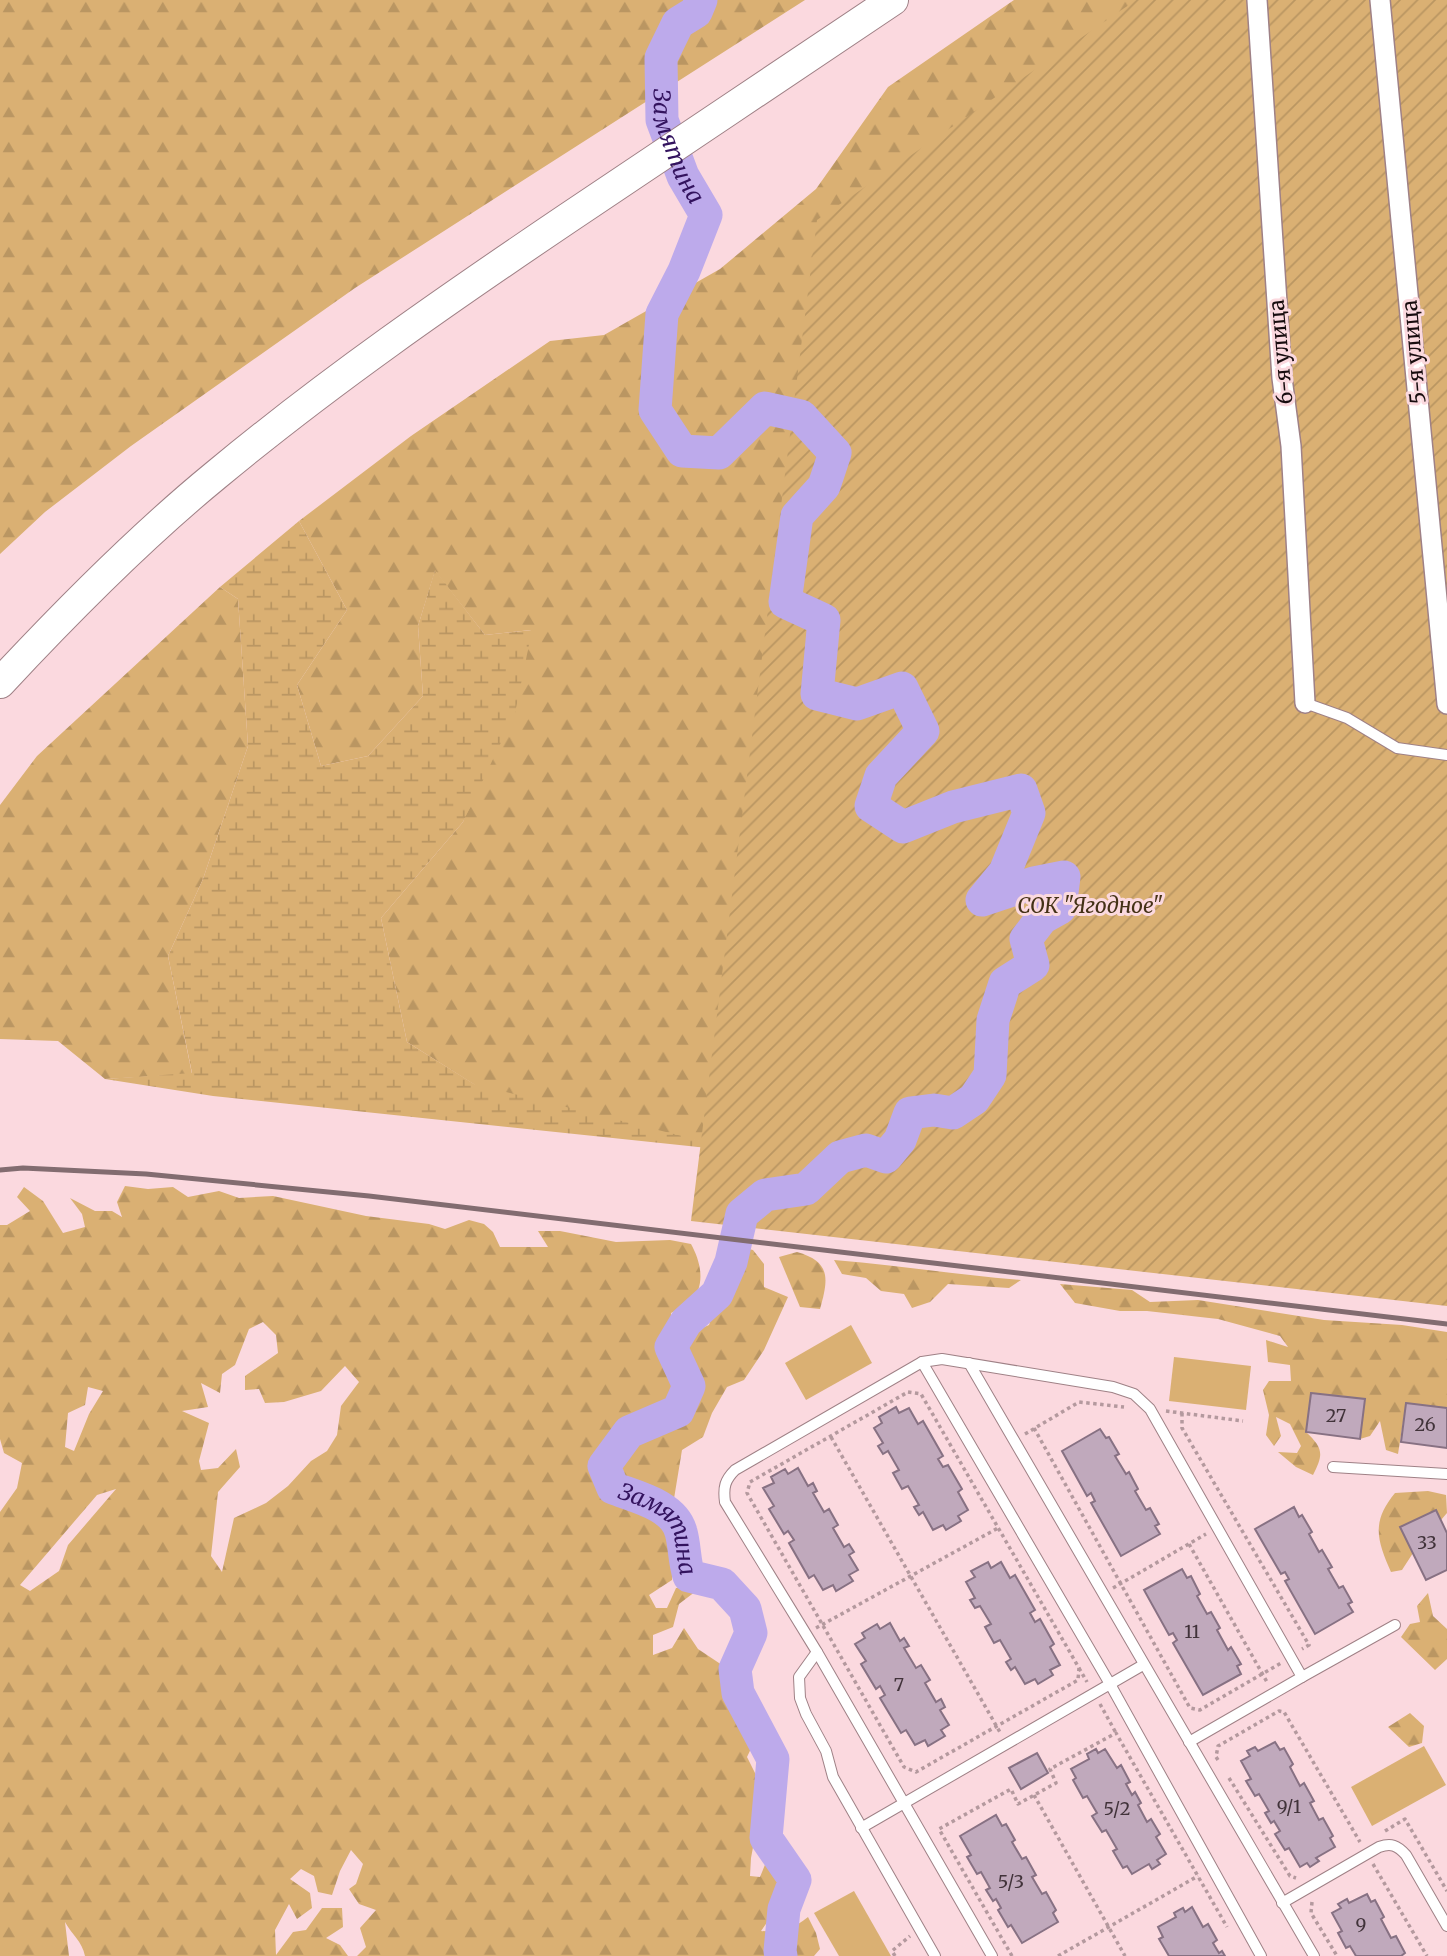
<svg xmlns="http://www.w3.org/2000/svg" width="1447" height="1956" font-family="Merriweather,serif">
  <defs>
    <pattern id="forest-firs" width="22" height="20" patternUnits="userSpaceOnUse" patternTransform="scale(1.75)"><rect width="22" height="20" fill="#dab073"/><path d="M5 1l3.5 6h-7zM16 11l3.5 6h-7z" fill="#ba9662"/></pattern>
    <pattern id="wetland-marsh" width="20" height="14" patternUnits="userSpaceOnUse" patternTransform="scale(1.75)"><rect width="20" height="14" fill="#dab073"/><path d="M1 5h8M5 5V1M11 12h8M15 12V8" fill="none" stroke="#ba9662"/></pattern>
    <pattern id="garden-furrows" width="10" height="10" patternUnits="userSpaceOnUse" patternTransform="scale(1.75)"><rect width="10" height="10" fill="#dab073"/><path d="M-1 1l2-2M0 10L10 0M9 11l2-2" fill="none" stroke="#ba9662"/></pattern>
  </defs>
  <rect width="100%" height="100%" fill="#fbd9df"/>
  <g fill="url(#forest-firs)" fill-rule="evenodd">
    <polygon points="0,0 805,0 355,288 131,446 45,512 0,554"/>
    <polygon points="1014,0 1248,0 746,1152 483,1090 407,1042 381,918 463,822 531,630 485,635 435,571 418,626 423,696 368,756 321,766 297,685 347,610 299,521 411,436 550,341 604,335 720,269 816,189 888,87"/>
    <polygon points="220,587 238,599 248,746 203,879 168,956 192,1074 105,1079 58,1041 0,1039 0,805 37,756"/>
    <path d="M125 1186 148 1189 173 1187 188 1197 219 1191 239 1198 273 1196 366 1216 429 1224 445 1229 469 1220 484 1224 493 1232 500 1247H548L538 1231H560L616 1242 670 1240 691 1244C701 1262 706 1285 691 1302 686 1307 677 1310 671 1313L672 1330 689 1334 709 1325 716 1306 710 1278 738 1268 720 1257 732 1245 753 1250 764 1264V1287L788 1297 764 1350 744 1380 727 1387 712 1413 703 1437 682 1450 670 1523 674 1550 672 1580 649 1595 656 1608H667L676 1588 704 1585 679 1604 673 1627 653 1635V1655L672 1648 684 1628 698 1649 725 1667 729 1692 749 1707 746 1721 757 1736 747 1757 762 1787V1799L751 1858 750 1876 760 1877 769 1855 772 1835 786 1845 793 1864 779 1888 773 1914 761 1931C783 1933 791 1930 808 1917L816 1933 820 1949 814 1956H357L366 1947 360 1928 376 1910 359 1904 349 1889 356 1884 363 1864 351 1850 340 1871 332 1895 318 1892 314 1876 301 1869 290 1879 310 1893 312 1908 297 1919 289 1904 275 1930 276 1955 293 1932 306 1930 322 1908H342L343 1927 326 1938 340 1945 348 1956H85C82 1941 72 1935 65 1922L69 1956H0V1512L17 1488 22 1463 4 1453 0 1439V1225H7L30 1211 17 1197 24 1187 43 1201 63 1233 85 1227 82 1214 70 1198 95 1211H112L122 1217 117 1202ZM263 1322 276 1335 278 1353 245 1376V1390L259 1389 265 1403 284 1402 321 1391 345 1366 359 1382 341 1406 337 1435 327 1451 311 1461 288 1486 266 1503 234 1518 222 1572 211 1556 218 1492 240 1467 236 1449 218 1468 201 1470 199 1461 209 1423 182 1411 208 1407 201 1383 220 1393 222 1374 235 1365 249 1329ZM88 1387 103 1391 89 1414 74 1451 65 1447 68 1413 85 1405ZM116 1489 68 1545 59 1571 30 1591 20 1585 97 1495Z"/>
    <path d="M797 1252C832 1262 828 1280 820 1309L800 1307 779 1257Z"/>
    <path d="M834 1260C897 1265 958 1275 1021 1280L1009 1288 948 1284 930 1302 912 1308 904 1294 881 1291 866 1278 842 1274Z"/>
    <path d="M1060 1284 1132 1290 1150 1302 1198 1300 1324 1320 1402 1325 1447 1332V1408L1406 1403 1398 1454 1386 1450 1380 1421 1370 1436 1360 1439 1365 1399 1311 1393 1306 1432C1323 1448 1324 1454 1313 1475L1296 1467 1278 1452 1297 1453 1301 1446 1290 1424 1276 1417 1281 1436 1274 1446 1266 1435 1269 1415 1263 1390 1269 1381H1291L1290 1365 1268 1362 1266 1340 1288 1347 1280 1336 1218 1319 1147 1311H1120L1075 1303Z"/>
    <path d="M1428 1491 1446 1495 1447 1513 1441 1520 1436 1510 1401 1527 1413 1553 1402 1570 1391 1572C1377 1540 1371 1522 1395 1493Z"/>
    <polygon points="1428,1593 1433,1616 1447,1629 1447,1659 1435,1670 1401,1637 1410,1624 1420,1622 1417,1606"/>
    <polygon points="1410,1713 1424,1726 1422,1743 1409,1747 1388,1727"/>
  </g>
  <polygon fill="url(#wetland-marsh)" points="299,521 347,610 297,685 321,766 368,756 423,696 418,626 435,570 485,635 532,630 515,713 463,822 381,918 407,1042 474,1084 746,1152 213,1096 105,1079 192,1073 168,956 203,879 248,746 238,599 220,587"/>
  <polygon fill="url(#garden-furrows)" points="1136,0 1447,0 1447,1306 691,1221 817,220"/>
  <g fill="#dab073">
    <polygon points="851,1325 872,1363 806,1400 785,1363"/>
    <polygon points="1174,1357 1251,1366 1246,1410 1169,1401"/>
    <polygon points="1424,1746 1446,1785 1372,1826 1351,1787"/>
    <polygon points="854,1891 891,1956 839,1956 814,1913"/>
  </g>
  <g fill="none" stroke-linecap="round" stroke-linejoin="round">
    <path stroke="#bdaaeb" stroke-width="33" id="s1" d="M701 0 696 12 678 23 661 58 662 120 683 176 706 215 684 271 662 314 655 410 682 451 719 453 765 408 801 416 835 453 824 486 797 516 785 602 824 620 817 694 857 704 902 688 923 731 881 776 871 806 903 827 953 807 1021 790 1029 813 1005 872 982 900 1034 883 1064 877 1060 908 1042 918 1026 939 1033 965 1005 983 993 1020 990 1075 974 1099 953 1113 934 1110 910 1113 900 1140 886 1157 866 1150 840 1157 806 1189 765 1195 742 1214 731 1262 717 1294 686 1322 671 1347 689 1386 678 1411 629 1432 604 1466 613 1488C636 1497 674 1505 681 1532 685 1546 684 1561 689 1576L722 1584 745 1609 751 1633 735 1669 738 1693 773 1759 766 1838 795 1880 784 1909 780 1951 781 1956"/>
  </g>
  <g fill="#c0a9bc" stroke="#877183" stroke-width="2">
    <polygon points="1311,1393 1365,1399 1360,1439 1306,1432"/>
    <polygon points="1406,1403 1447,1408 1447,1448 1401,1442"/>
    <polygon points="896,1407 899,1413 909,1408 918,1424 923,1421 943,1456 938,1459 943,1467 948,1465 962,1489 958,1492 968,1510 958,1516 961,1521 946,1530 943,1525 933,1530 923,1512 919,1515 914,1507 919,1505 908,1486 902,1489 893,1473 899,1470 888,1451 883,1454 878,1446 883,1443 874,1428 882,1423 879,1417"/>
    <polygon points="1100,1429 1106,1438 1109,1437 1119,1454 1115,1456 1126,1474 1129,1472 1138,1489 1135,1491 1146,1510 1150,1508 1159,1524 1155,1526 1160,1534 1121,1556 1091,1503 1095,1501 1091,1493 1087,1496 1062,1451"/>
    <polygon points="798,1468 808,1486 813,1483 817,1491 813,1493 824,1512 829,1509 838,1525 833,1528 844,1547 849,1544 854,1552 849,1555 858,1570 849,1575 853,1581 836,1591 833,1585 823,1590 814,1575 809,1578 789,1543 794,1540 788,1531 784,1534 769,1509 774,1506 763,1488 774,1483 771,1477 785,1469 788,1474"/>
    <polygon points="1294,1507 1299,1517 1302,1515 1312,1532 1309,1534 1319,1552 1322,1550 1332,1567 1328,1569 1339,1588 1343,1586 1352,1602 1348,1604 1353,1612 1315,1634 1285,1581 1289,1579 1285,1572 1281,1574 1255,1529"/>
    <polygon points="1436,1510 1447,1533 1447,1570 1426,1580 1400,1527"/>
    <polygon points="988,1562 991,1568 1001,1562 1010,1578 1015,1575 1035,1610 1030,1613 1035,1622 1040,1619 1054,1644 1050,1647 1060,1665 1050,1670 1053,1675 1038,1684 1035,1679 1025,1684 1015,1667 1011,1670 1006,1662 1011,1659 1000,1640 994,1643 985,1627 991,1624 980,1606 975,1608 970,1600 975,1598 966,1582 975,1577 971,1571"/>
    <polygon points="1182,1569 1187,1578 1191,1576 1200,1594 1197,1596 1207,1614 1211,1612 1220,1628 1217,1630 1228,1650 1231,1647 1241,1664 1237,1666 1241,1674 1203,1695 1173,1643 1177,1640 1173,1633 1169,1635 1144,1590"/>
    <polygon points="890,1623 900,1641 904,1638 909,1646 904,1648 916,1668 921,1665 930,1680 925,1683 936,1702 941,1699 945,1707 940,1710 949,1725 941,1730 945,1736 928,1746 925,1740 915,1745 906,1730 901,1733 880,1698 885,1695 880,1686 876,1689 861,1664 866,1661 855,1644 865,1638 862,1633 877,1624 880,1629"/>
    <polygon points="1275,1742 1280,1750 1284,1748 1293,1764 1290,1767 1300,1786 1304,1783 1314,1801 1310,1803 1319,1820 1323,1818 1333,1836 1330,1838 1335,1847 1316,1858 1319,1861 1310,1867 1307,1863 1300,1867 1289,1848 1285,1850 1275,1834 1280,1831 1274,1821 1271,1823 1265,1813 1269,1811 1259,1794 1255,1796 1246,1781 1251,1779 1241,1761 1250,1756 1247,1751 1255,1747 1258,1751"/>
    <polygon points="1096,1749 1098,1753 1105,1749 1117,1768 1121,1765 1130,1782 1126,1784 1132,1795 1135,1792 1141,1803 1138,1805 1147,1822 1151,1819 1160,1834 1156,1837 1166,1854 1157,1860 1160,1864 1152,1869 1149,1864 1132,1874 1127,1866 1123,1868 1113,1851 1117,1849 1106,1830 1102,1832 1092,1816 1097,1813 1087,1796 1083,1798 1073,1780 1076,1778 1071,1769 1089,1759 1087,1754"/>
    <polygon points="1037,1753 1048,1773 1021,1789 1009,1768"/>
    <polygon points="996,1815 1002,1826 1006,1824 1015,1840 1012,1842 1022,1859 1026,1857 1036,1875 1032,1877 1042,1894 1046,1892 1056,1910 1053,1913 1058,1922 1022,1943 1011,1925 1008,1927 998,1910 1001,1908 996,1899 993,1901 986,1890 990,1888 981,1872 977,1874 967,1857 971,1855 960,1836"/>
    <polygon points="1367,1894 1371,1902 1375,1900 1384,1917 1381,1919 1391,1938 1396,1936 1405,1953 1401,1956 1356,1956 1350,1946 1346,1948 1338,1933 1342,1931 1332,1913 1341,1908 1338,1904 1347,1899 1349,1903"/>
    <polygon points="1192,1907 1203,1927 1208,1924 1217,1940 1213,1943 1219,1953 1222,1951 1225,1956 1169,1956 1159,1939 1163,1937 1158,1927 1176,1917 1174,1913 1183,1908 1185,1912"/>
  </g>
  <g fill="none" stroke-linecap="round" stroke-linejoin="round">
    <defs>
      <g id="service">
        <polyline points="1305,703 1347,718 1397,748 1447,755"/>
        <polyline points="922,1362 1110,1684 1261,1956"/>
        <polyline points="969,1363 1314,1956"/>
        <polyline points="1333,1467 1447,1474"/>
        <polyline points="817,1652 799,1677 800,1698 806,1714 826,1751 833,1777 935,1956"/>
        <polyline points="1302,1677 1395,1625"/>
        <polyline points="861,1828 1143,1665"/>
        <path d="M1282 1903 1379 1847C1391 1843 1397 1845 1406 1855L1447 1926"/>
        <path d="M992 1956 817 1652 725 1502C723 1487 725 1480 735 1470L922 1362 942 1359 1113 1387 1134 1394 1150 1409 1302 1677 1189 1742"/>
      </g>
      <g id="minor">
        <polyline points="1257,0 1282,378 1291,446 1305,703"/>
        <polyline points="1380,0 1447,704"/>
      </g>
      <path id="primary" d="M0 683C68 610 139 538 216 475 328 382 448 299 568 218 676 145 785 73 893 0"/>
    </defs>
    <use href="#service" stroke="#9f8186" stroke-width="12"/>
    <use href="#minor" stroke="#9f8186" stroke-width="22"/>
    <use href="#primary" stroke="#9f8186" stroke-width="32"/>
    <g stroke="#b4999e" stroke-width="3.5" stroke-dasharray="3.5 3.5" stroke-linecap="butt">
      <polygon points="908,1392 921,1394 1079,1668 1078,1680 916,1772 904,1767 747,1493 750,1482"/>
      <polyline points="1166,1411 1243,1421"/>
      <polyline points="1182,1413 1182,1428 1309,1645 1302,1649"/>
      <polyline points="1034,1428 1190,1708 1200,1710 1281,1663"/>
      <polyline points="1025,1434 1079,1402 1124,1407"/>
      <polyline points="831,1437 1001,1734"/>
      <polyline points="1189,1544 1267,1682"/>
      <polyline points="1113,1588 1206,1534"/>
      <polyline points="816,1628 1000,1527"/>
      <polyline points="1079,1668 1087,1682"/>
      <polyline points="1100,1704 1116,1733"/>
      <polyline points="1218,1760 1216,1757 1218,1746 1279,1711 1284,1712 1360,1842"/>
      <polyline points="1229,1778 1290,1876 1296,1878"/>
      <polyline points="1034,1795 1125,1956"/>
      <polyline points="1385,1831 1405,1819 1447,1891"/>
      <polyline points="1373,1864 1427,1956"/>
      <polyline points="1312,1902 1311,1913 1337,1956"/>
      <polyline points="895,1956 892,1951 910,1936"/>
      <polyline points="1012,1956 939,1829 1011,1789 1018,1804 1056,1783 1050,1769 1116,1733 1227,1927"/>
      <polyline points="1058,1956 1198,1876"/>
    </g>
    <use href="#service" stroke="#fff" stroke-width="10"/>
    <use href="#minor" stroke="#fff" stroke-width="19"/>
    <use href="#primary" stroke="#fff" stroke-width="30"/>
    <polyline stroke="#826c70" stroke-width="5" points="0,1170 23,1168 146,1174 369,1196 1447,1324"/>
  </g>
  <g text-anchor="middle" stroke-width="6" stroke-linejoin="round" paint-order="stroke">
    <g font-size="18" fill="#41333a">
      <text x="1336" y="1422">27</text>
      <text x="1425" y="1431">26</text>
      <text x="1427" y="1549">33</text>
      <text x="1192" y="1638">11</text>
      <text x="899" y="1691">7</text>
      <text x="1289" y="1813">9/1</text>
      <text x="1117" y="1815">5/2</text>
      <text x="1011" y="1888">5/3</text>
      <text x="1361" y="1931">9</text>
    </g>
    <g font-size="21" fill="#170c0e" stroke="#fbd9df">
      <text transform="translate(1281 352) rotate(-95)" y="7">6-я улица</text>
      <text transform="translate(1414 352) rotate(-95)" y="7">5-я улица</text>
    </g>
    <g font-size="21" font-style="italic" fill="#443116" stroke="#fbd9df">
      <text x="1090" y="913">СОК "Ягодное"</text>
    </g>
    <g font-size="23" font-style="italic" fill="#33135e" stroke="#fbd9df">
      <text dy="8" stroke="none"><textPath href="#s1" startOffset="164">Замятина</textPath></text>
      <text dy="8" stroke="none"><textPath href="#s1" startOffset="2522">Замятина</textPath></text>
    </g>
  </g>
</svg>
